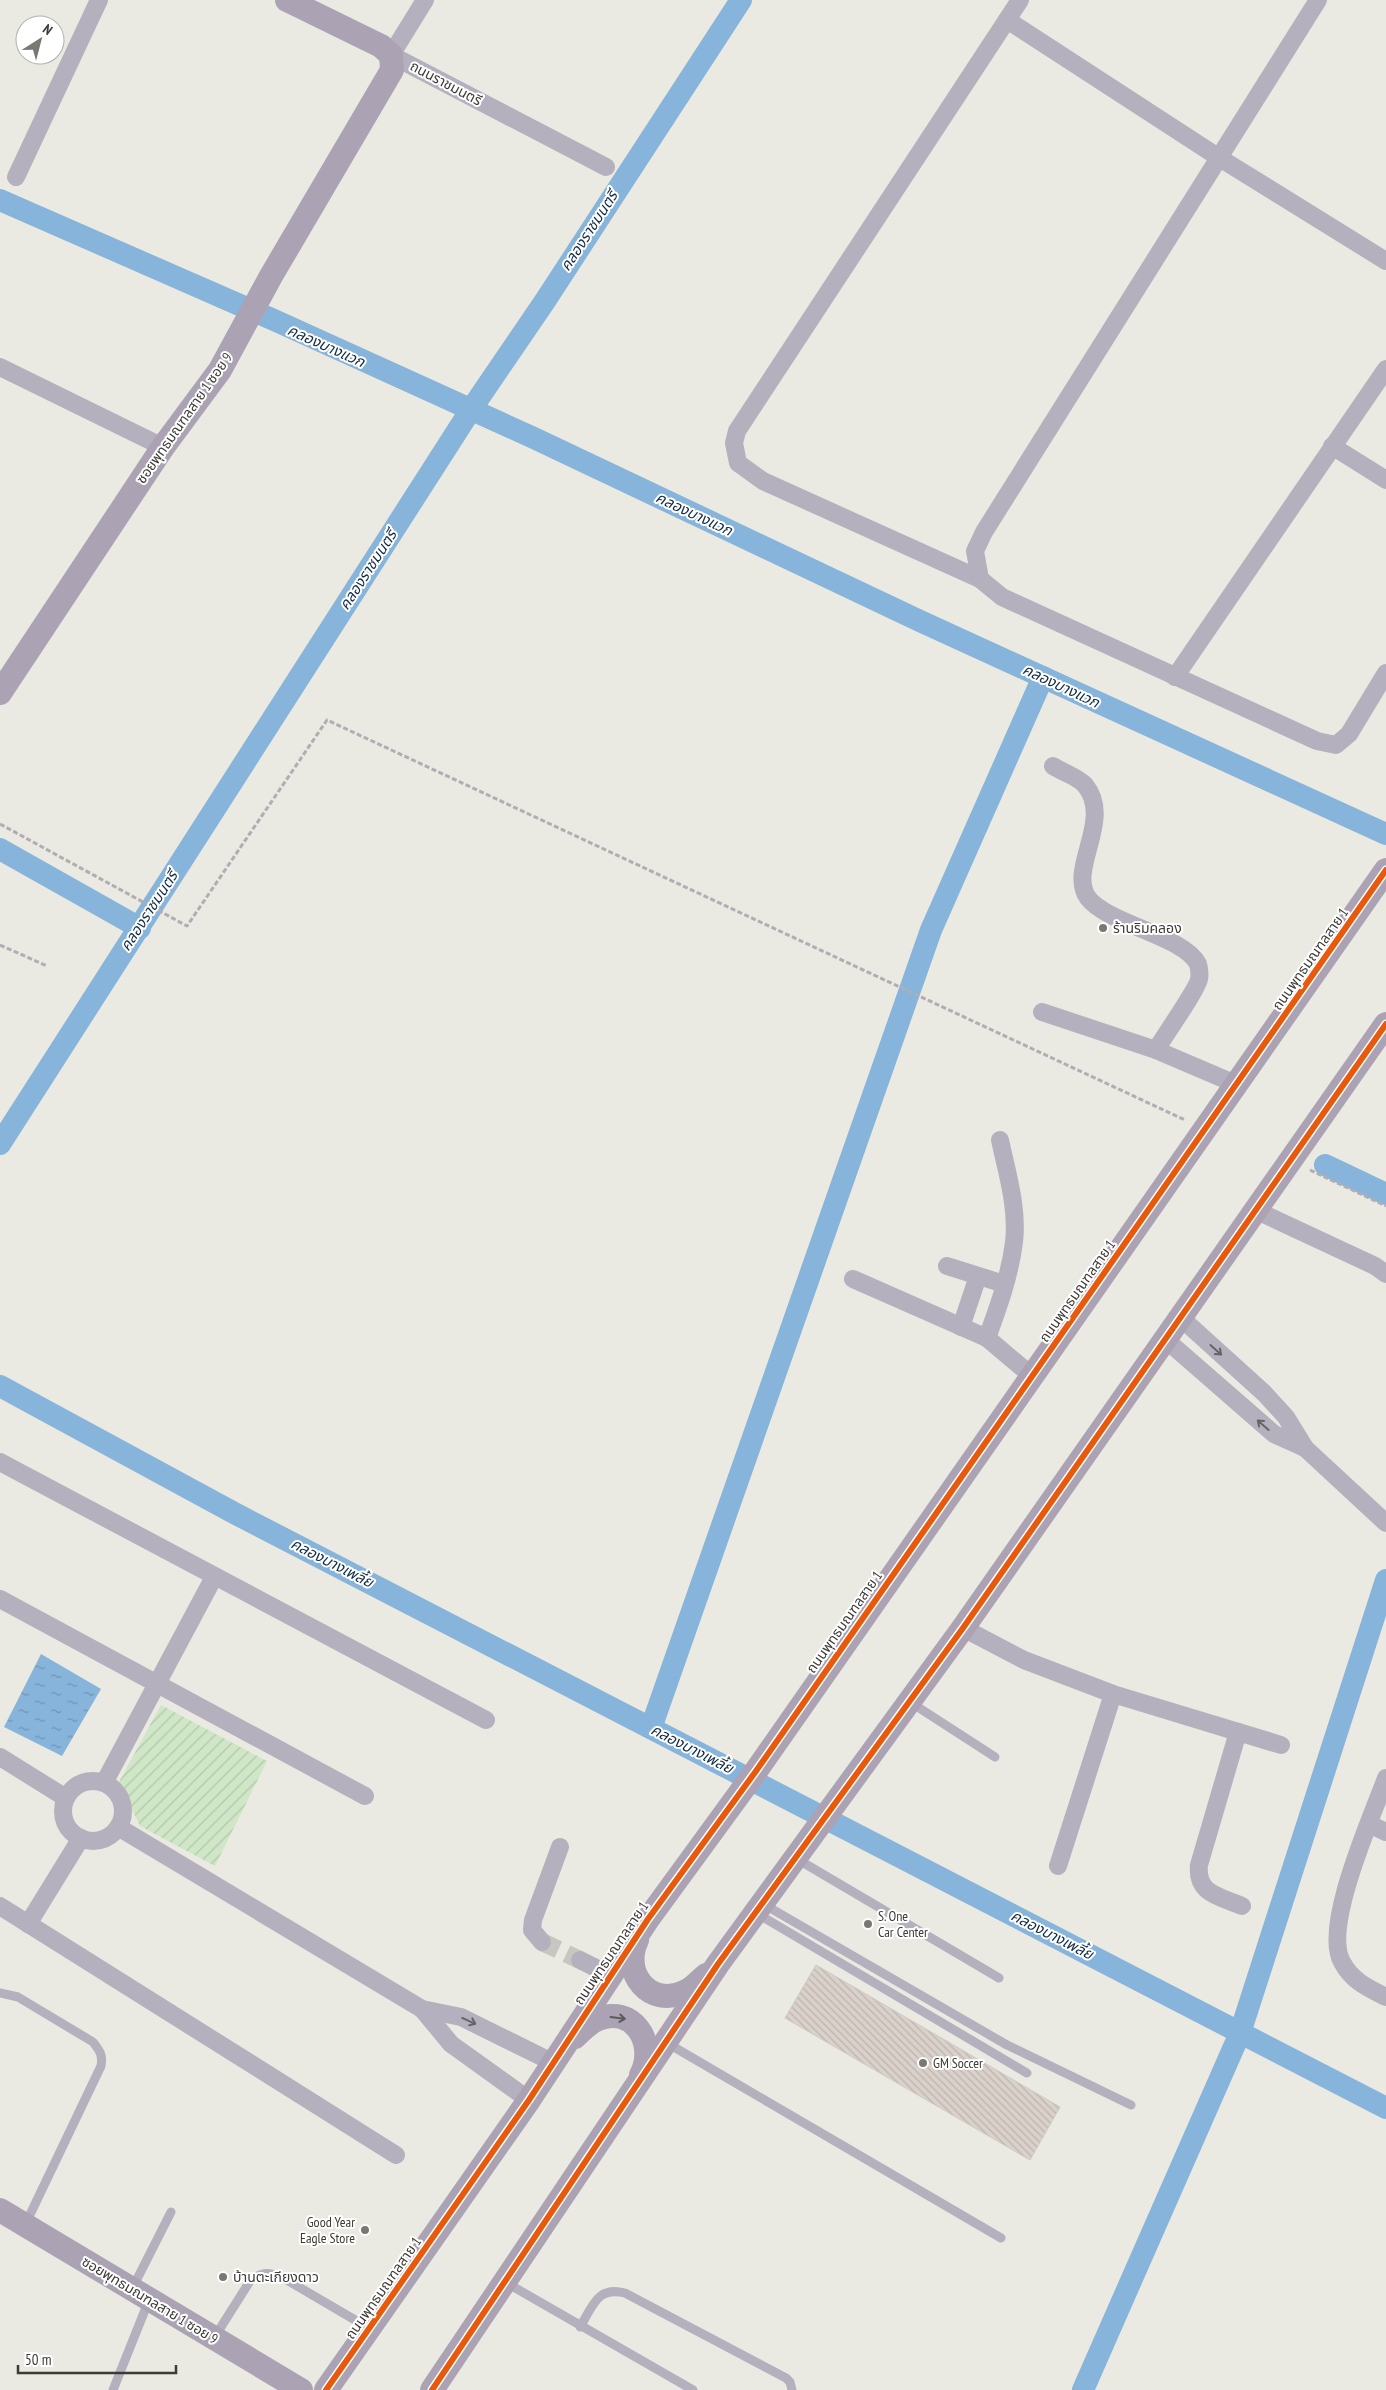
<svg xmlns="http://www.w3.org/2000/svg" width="1386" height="2390" font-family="'PT Sans Narrow','Noto Sans Thai',sans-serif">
  <defs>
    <pattern id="garden-furrows" width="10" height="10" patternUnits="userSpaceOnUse" patternTransform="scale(1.25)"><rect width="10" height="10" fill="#cfe7c6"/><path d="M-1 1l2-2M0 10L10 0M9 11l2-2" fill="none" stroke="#b3c7ab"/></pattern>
    <pattern id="water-ripples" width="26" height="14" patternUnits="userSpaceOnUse" patternTransform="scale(1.25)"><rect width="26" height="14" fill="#87b4da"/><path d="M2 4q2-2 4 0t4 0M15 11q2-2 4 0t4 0" fill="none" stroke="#7094b2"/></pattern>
    <pattern id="building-back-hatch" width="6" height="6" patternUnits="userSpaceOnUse" patternTransform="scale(1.25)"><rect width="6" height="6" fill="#dbd1cb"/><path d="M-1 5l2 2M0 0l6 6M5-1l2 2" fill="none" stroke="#bdb4af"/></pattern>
  </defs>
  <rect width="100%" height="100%" fill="#eae9e2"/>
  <polygon fill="url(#garden-furrows)" points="161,1705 267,1761 215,1866 140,1826 119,1782"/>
  <polygon fill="url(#water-ripples)" points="41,1654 101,1689 62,1756 4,1727"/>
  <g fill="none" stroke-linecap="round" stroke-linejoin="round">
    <g stroke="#87b4da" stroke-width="22">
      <polyline points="0,200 274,320 536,439 920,621 1386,834"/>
      <polyline points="0,849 140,928"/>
      <polyline points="0,1144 470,411 545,301 741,0"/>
      <polyline points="1325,1165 1386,1194"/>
      <polyline points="0,1386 236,1514 1386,2108"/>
      <polyline points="651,1728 931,930 1043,677"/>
      <polyline points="1083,2390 1240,2033 1386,1580"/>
    </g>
  </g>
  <polygon fill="url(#building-back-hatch)" stroke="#cdcac6" points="816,1965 1060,2107 1030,2160 785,2018"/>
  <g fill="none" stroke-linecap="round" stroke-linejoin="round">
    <polyline stroke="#c7c6c0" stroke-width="18" stroke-dasharray="18 9" stroke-linecap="butt" points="542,1942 580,1960"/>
    <g stroke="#b0adb3" stroke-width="3" stroke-dasharray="5 2.5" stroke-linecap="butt">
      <polyline points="0,824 187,926 327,720 1185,1120"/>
      <polyline points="0,945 47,966"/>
      <polyline points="1310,1170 1386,1206"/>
    </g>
    <g stroke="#b5b0bd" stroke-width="9">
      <polyline points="910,1702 995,1757"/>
      <polyline points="797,1859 999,1978"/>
      <polyline points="763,1904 1007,2045 1131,2105"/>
      <polyline points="756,1913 1027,2073"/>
      <path d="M0 1993 18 1997 93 2042C100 2051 103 2055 101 2066L26 2223"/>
      <polyline points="667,2043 1001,2238"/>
      <polyline points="505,2282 693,2390"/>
      <polyline points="133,2287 171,2212"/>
      <path d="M580 2327C593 2306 597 2286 625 2293L786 2378 790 2382 792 2390"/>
      <path d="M214 2338 250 2281C261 2272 267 2272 280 2276L367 2327"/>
      <polyline points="113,2390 149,2300"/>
    </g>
    <g stroke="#b5b0bd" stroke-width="18">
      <polyline points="425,0 391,55 606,167"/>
      <polyline points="1020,0 737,431 734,443 738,463 763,481 980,579 1002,597 1317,741 1336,745 1349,734 1386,673"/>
      <polyline points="1007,20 1218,157 1386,261"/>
      <polyline points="16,177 99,0"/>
      <polyline points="0,367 163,447"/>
      <polyline points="1332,446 1386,480"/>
      <polyline points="980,579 975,551 984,532 1318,0"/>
      <polyline points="1175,677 1386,369"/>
      <path d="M1053 766C1062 772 1078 777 1085 785 1114 820 1067 869 1088 898 1108 924 1184 936 1198 964 1199 967 1200 975 1199 979 1198 988 1163 1038 1156 1050"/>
      <polyline points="1042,1012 1156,1050 1238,1085"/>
      <path d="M1000 1140C1007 1173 1018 1208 1014 1242 1010 1275 998 1308 987 1338L1032 1376"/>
      <polyline points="1255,1210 1375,1266 1386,1274"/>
      <polyline points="947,1266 1004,1284"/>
      <polyline points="853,1279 987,1338"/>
      <polyline points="1180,1317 1264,1393 1286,1417 1305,1448 1386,1523"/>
      <polyline points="961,1327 978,1276"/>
      <polyline points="1165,1339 1274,1434 1305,1448"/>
      <polyline points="0,1462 486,1720"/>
      <polyline points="0,1599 365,1796"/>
      <polyline points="963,1628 1024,1660 1113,1694 1281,1745"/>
      <path d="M1238 1732 1199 1865C1196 1894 1219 1896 1242 1906"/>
      <polyline points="0,1757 66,1798"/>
      <path d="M1386 1778C1372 1817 1322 1927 1342 1962 1352 1981 1368 1988 1386 1997"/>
      <circle cx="93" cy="1811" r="30"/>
      <polyline points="104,1783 214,1577"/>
      <polyline points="1369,1824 1386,1832"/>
      <polyline points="118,1827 422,2009 461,2017 552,2062"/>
      <polyline points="1058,1866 1113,1694"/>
      <polyline points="0,1906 396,2155"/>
      <polyline points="28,1924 81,1838"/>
      <polyline points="542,1942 532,1930 533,1920 560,1847"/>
      <polyline points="580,1960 610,1975"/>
      <polyline points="422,2009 451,2044 529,2100"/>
    </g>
    <g stroke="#aba3b4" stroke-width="24">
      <polyline points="0,693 163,447 220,370 271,276 392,70 391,55 381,46 287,0"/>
      <path d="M637 1940C621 1973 650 2008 684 1992 693 1989 699 1981 706 1975"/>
      <path d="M575 2037C581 2031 588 2024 596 2020 632 2003 658 2043 641 2075"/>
      <polyline points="0,2210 301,2390"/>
      <polyline points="326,2390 529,2100 648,1919 756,1771 1386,870"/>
      <polyline points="432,2390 718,1964 963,1628 1386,1024"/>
    </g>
    <defs>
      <g id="cycleway">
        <polyline points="326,2390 529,2100 648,1919 756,1771 1386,870"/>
        <polyline points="432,2390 718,1964 963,1628 1386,1024"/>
      </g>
    </defs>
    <use href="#cycleway" stroke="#fff" stroke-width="9"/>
    <use href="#cycleway" stroke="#e8590c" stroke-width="6"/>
  </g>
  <defs><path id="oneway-shaft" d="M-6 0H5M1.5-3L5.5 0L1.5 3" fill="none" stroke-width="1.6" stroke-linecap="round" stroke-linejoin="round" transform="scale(1.25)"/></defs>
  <g stroke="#666465">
    <use href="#oneway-shaft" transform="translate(1216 1350) rotate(42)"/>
    <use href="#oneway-shaft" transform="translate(1263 1425) rotate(-139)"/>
    <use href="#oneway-shaft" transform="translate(469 2021) rotate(24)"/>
  </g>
  <use stroke="#5d5a5c" href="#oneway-shaft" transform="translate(618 2018) rotate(7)"/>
  <g fill="#797872" stroke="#fff" stroke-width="2">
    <circle cx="1103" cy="928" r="5"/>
    <circle cx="868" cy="1924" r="5"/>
    <circle cx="923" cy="2063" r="5"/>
    <circle cx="365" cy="2230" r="5"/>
    <circle cx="223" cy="2277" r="5"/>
  </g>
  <g text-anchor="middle" stroke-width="4" stroke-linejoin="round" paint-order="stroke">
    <g font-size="14" fill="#3c3b36" stroke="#fff">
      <text transform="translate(446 83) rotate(28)" y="5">ถนนราชมนตรี</text>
      <text transform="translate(184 418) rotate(-55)" y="5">ซอยพุทธมณฑลสาย 1 ซอย 9</text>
      <text transform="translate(1310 959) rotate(-55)" y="5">ถนนพุทธมณฑลสาย 1</text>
      <text transform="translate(1077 1291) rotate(-55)" y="5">ถนนพุทธมณฑลสาย 1</text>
      <text transform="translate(844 1622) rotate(-55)" y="5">ถนนพุทธมณฑลสาย 1</text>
      <text transform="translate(611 1953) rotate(-56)" y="5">ถนนพุทธมณฑลสาย 1</text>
      <text transform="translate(383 2288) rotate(-55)" y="5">ถนนพุทธมณฑลสาย 1</text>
      <text transform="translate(150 2300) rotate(31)" y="5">ซอยพุทธมณฑลสาย 1 ซอย 9</text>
    </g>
    <g font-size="14" fill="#3c3b36" stroke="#fff" text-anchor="start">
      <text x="1113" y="933">ร้านริมคลอง</text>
      <text x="878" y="1921">S. One<tspan x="878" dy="16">Car Center</tspan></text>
      <text x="933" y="2068">GM Soccer</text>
      <text x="355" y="2227" text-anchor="end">Good Year<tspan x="355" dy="16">Eagle Store</tspan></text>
      <text x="233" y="2282">บ้านตะเกียงดาว</text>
    </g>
    <g font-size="15" font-style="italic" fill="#112c45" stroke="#fff">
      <text transform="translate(589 231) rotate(-57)" y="5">คลองราชมนตรี</text>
      <text transform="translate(326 346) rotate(24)" y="5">คลองบางแวก</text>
      <text transform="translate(694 514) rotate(25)" y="5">คลองบางแวก</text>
      <text transform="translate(368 570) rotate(-57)" y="5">คลองราชมนตรี</text>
      <text transform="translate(1061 686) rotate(25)" y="5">คลองบางแวก</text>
      <text transform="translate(149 911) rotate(-57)" y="5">คลองราชมนตรี</text>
      <text transform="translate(332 1563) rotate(27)" y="5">คลองบางเพลี้ย</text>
      <text transform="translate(692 1749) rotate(27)" y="5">คลองบางเพลี้ย</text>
      <text transform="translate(1052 1935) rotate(27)" y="5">คลองบางเพลี้ย</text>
    </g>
  </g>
  <g transform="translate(40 40) rotate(36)"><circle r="24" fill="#ffffff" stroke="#b1b1af"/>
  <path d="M0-4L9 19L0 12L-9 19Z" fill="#797872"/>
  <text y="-8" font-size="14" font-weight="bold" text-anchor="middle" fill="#3c3b36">N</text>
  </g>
  <path d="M18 2365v8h158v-8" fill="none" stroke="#3c3b36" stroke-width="2.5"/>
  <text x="25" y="2365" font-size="15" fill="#3c3b36" stroke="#ffffff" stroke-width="4" paint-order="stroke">50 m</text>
</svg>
